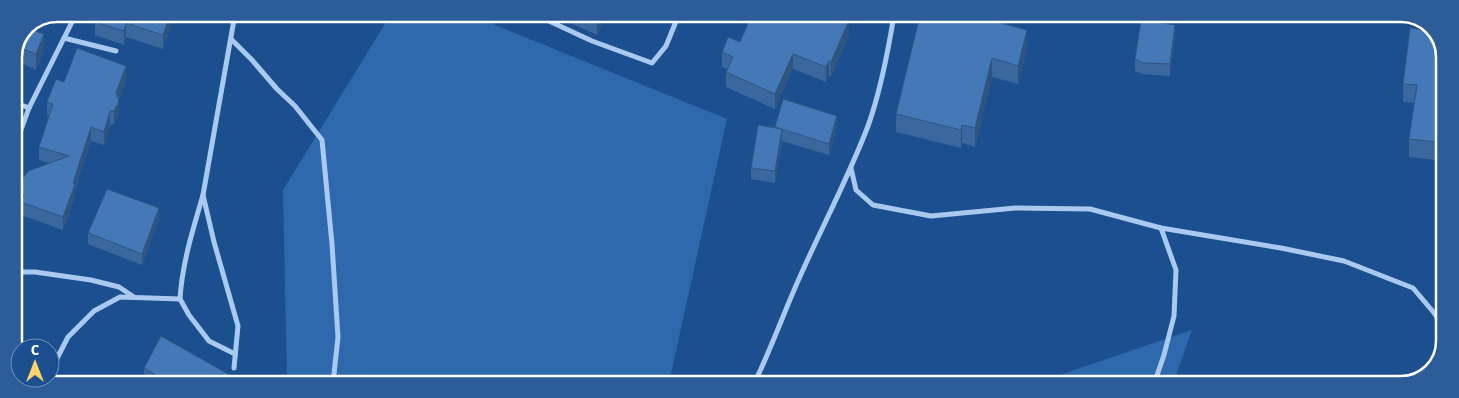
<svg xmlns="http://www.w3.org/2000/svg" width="1459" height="398" font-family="'Fira Sans',sans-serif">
  <rect width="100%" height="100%" fill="#1b4f8f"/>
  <g fill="#2e69ad">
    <polygon points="391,14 468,14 727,119 669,383 287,383 283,190"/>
    <polygon points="1192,330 1173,384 1033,384"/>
  </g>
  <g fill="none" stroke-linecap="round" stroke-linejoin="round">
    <g stroke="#a9c9ee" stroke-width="5">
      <polyline points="534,14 592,41 652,63 666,46 679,14"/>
      <polyline points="64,38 116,51"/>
      <polyline points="232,40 252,60 277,89 295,106 322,140 332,244 338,337 333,383"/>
      <polyline points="14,102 29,108 76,14"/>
      <polyline points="14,149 29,108"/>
      <polyline points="851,168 856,190 873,205 931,216 1015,208 1090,209 1161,228 1281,248 1344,261 1413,288 1435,314 1444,330"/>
      <polyline points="14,272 35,272 91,280 119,287 134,297"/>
      <polyline points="180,299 189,315 209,341 235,354"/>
      <polyline points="1435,314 1444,316"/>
      <polyline points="234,368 238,326 214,242 203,195 235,14"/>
      <path d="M50 372 68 337 94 311 120 297 180 299C182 264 193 229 203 195"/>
      <polyline points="45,382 47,378"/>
      <path d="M754 384C772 347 785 309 802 272 824 223 849 176 868 126 881 90 888 52 894 15"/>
      <polyline points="1154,384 1164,355 1174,316 1176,270 1161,228"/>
    </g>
  </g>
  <g fill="#3a679d">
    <polygon points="171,14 171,26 163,49 126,37 124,45 95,35 95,22"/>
    <polygon points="328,14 342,14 340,18"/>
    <polygon points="551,14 606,14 597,35"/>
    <polygon points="743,14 847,15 849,34 831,77 829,75 826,82 793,69 775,109 726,87 726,72 728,69 722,67 722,52 740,42 751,18"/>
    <polygon points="1008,15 1005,24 1027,48 1018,84 992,77 975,147 962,143 961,148 896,132 896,114"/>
    <polygon points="26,28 44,50 36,70 14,60 14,58"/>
    <polygon points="1175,36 1170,76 1143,74 1135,71 1135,59"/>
    <polygon points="1445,55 1445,161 1409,157 1409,139 1414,103 1403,102 1403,84"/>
    <polygon points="126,79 119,100 119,114 114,124 110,125 104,145 91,141 75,190 75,197 63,230 21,215 21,206 20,205 20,191 49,163 39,160 39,147 49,116 47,116 47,102 64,82"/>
    <polygon points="775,127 837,127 829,155 782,141 775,183 751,179 751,168"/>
    <polygon points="159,219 142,265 88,244 88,233"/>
    <polygon points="144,368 244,383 144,383"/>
  </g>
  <g fill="#305480">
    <polygon points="170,14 171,14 171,26 163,49 163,35"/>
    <polygon points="599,14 606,14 597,35 597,19"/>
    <polygon points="845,15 847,15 847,24 843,17"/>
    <polygon points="1003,15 1008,15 1001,42 1001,23"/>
    <polygon points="849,20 849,34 831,77 831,62"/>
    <polygon points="126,23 126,37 124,45 124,31"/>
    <polygon points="1175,25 1175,36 1170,76 1170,64"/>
    <polygon points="1027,30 1027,48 1018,84 1018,66"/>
    <polygon points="44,34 44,50 36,70 36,54"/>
    <polygon points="793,54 793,69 775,109 775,94"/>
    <polygon points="992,58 992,77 975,147 975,128"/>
    <polygon points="829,61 829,75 826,82 826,67"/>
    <polygon points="126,66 126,79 117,105 119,101 119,114 114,124 114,111 116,93"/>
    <polygon points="110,111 110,125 104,145 104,132"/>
    <polygon points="837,116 837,127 829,155 829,144"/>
    <polygon points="962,125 962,143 961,148 961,130"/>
    <polygon points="91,127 91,141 75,190 75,197 63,230 63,217 73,183"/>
    <polygon points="782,129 782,141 775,183 775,171"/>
    <polygon points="159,208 159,219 142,265 142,254"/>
  </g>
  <g fill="#4478b7" stroke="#305480">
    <polygon points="97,14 170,14 163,35 126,23 124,31 95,22"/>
    <polygon points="586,14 599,14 597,19"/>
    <polygon points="752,14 845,15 843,17 849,20 831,62 829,61 826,67 793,54 775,94 726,72 733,57 722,52 728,37 740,42"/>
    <polygon points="920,15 1003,15 1001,23 1027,30 1018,66 992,58 975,128 962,125 961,130 896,114"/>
    <polygon points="1141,20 1175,25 1170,64 1143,63 1135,59"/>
    <polygon points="26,28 44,34 36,54 18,47"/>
    <polygon points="1410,28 1435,31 1445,55 1445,143 1409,139 1417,85 1403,84"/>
    <polygon points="77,48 126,66 116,93 119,101 114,111 110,111 104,132 91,127 73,183 75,184 63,217 21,202 24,195 20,191 23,178 28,171 69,156 39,147 53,104 47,102 56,79 64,82"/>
    <polygon points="783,99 837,116 829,144 775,127"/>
    <polygon points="758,125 782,129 775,171 751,168"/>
    <polygon points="107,189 159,208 142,254 88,233"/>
    <polygon points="161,336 244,383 169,383 144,368"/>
  </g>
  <path d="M0 0H1459V398H0ZM57 22H1401A35 35 0 0 1 1436 57V341A35 35 0 0 1 1401 376H57A35 35 0 0 1 22 341V57A35 35 0 0 1 57 22Z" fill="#2d5d98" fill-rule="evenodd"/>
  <path fill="none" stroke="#fff" stroke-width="2.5" d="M57 22H1401A35 35 0 0 1 1436 57V341A35 35 0 0 1 1401 376H57A35 35 0 0 1 22 341V57A35 35 0 0 1 57 22Z"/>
  <g transform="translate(35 363)"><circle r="24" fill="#1b4f8f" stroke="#7695bc"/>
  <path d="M0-4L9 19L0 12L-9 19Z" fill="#ffd166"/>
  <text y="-8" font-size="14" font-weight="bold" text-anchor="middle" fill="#ffffff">С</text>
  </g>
</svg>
